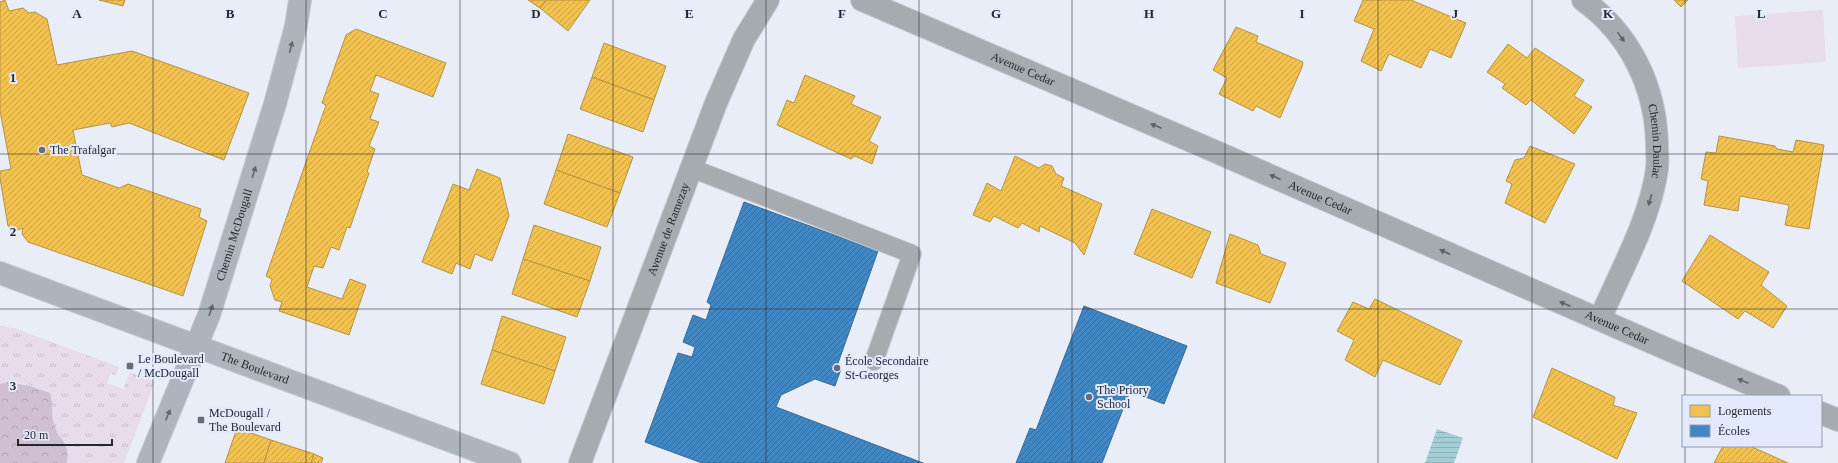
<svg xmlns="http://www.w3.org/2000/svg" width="1838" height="463" font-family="'Times New Roman',serif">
  <defs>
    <pattern id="grass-tufts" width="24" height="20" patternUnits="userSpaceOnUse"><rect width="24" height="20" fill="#e8dbec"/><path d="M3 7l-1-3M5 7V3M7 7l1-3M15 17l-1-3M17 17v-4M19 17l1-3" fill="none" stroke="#c7bccb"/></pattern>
    <pattern id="forest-crowns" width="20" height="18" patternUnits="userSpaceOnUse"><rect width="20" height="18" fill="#d0bed3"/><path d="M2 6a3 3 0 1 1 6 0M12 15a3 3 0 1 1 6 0" fill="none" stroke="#b2a3b5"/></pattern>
    <pattern id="water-rules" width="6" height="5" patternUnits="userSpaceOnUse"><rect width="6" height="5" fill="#a4ced7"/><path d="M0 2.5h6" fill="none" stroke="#8db1b9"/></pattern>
    <pattern id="homes-hatch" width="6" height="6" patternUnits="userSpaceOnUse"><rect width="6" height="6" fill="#f2c14e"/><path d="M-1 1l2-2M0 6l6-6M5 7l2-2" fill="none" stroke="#cfa644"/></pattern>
    <pattern id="schools-hatch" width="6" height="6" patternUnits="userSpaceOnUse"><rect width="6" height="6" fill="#3f88c5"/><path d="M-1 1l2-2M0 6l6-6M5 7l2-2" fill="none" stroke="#356fa0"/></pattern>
  </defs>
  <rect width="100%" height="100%" fill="#e9edf7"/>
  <path fill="url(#grass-tufts)" d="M0 326 14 328 119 367 116 375 110 374 107 383 123 389 130 372 155 381 124 463H67C70 438 62 444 54 426 50 417 51 407 52 397 38 385 18 381 0 384Z"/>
  <path fill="url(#forest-crowns)" d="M8 382 30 386 50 393C54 402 50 413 54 424 59 443 70 437 67 463H0V384Z"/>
  <polygon fill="#e8dbec" points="1823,10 1826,62 1738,68 1735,16"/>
  <polygon fill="url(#water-rules)" points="1437,429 1463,438 1454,463 1425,463"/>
  <g fill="url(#homes-hatch)" stroke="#b49344">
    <polygon points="5,0 9,11 23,8 29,13 35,12 47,19 57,65 132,51 249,93 224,160 129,123 112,127 110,123 73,130 82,175 119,188 128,184 201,209 199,217 207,221 183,296 28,242 22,234 23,228 18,230 8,226 0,178 0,171 11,169 0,111 0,2"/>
    <polygon points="99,0 125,0 123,6"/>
    <polygon points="528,0 547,0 540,8"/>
    <polygon points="547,0 590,0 568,31 540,8"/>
    <polygon points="1363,0 1411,0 1466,23 1451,58 1430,49 1421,68 1389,54 1381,71 1361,61 1374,29 1354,21"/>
    <polygon points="1674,0 1688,0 1681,7"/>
    <polygon points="1236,27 1258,36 1256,42 1303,62 1302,67 1280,118 1256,106 1253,111 1219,94 1227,78 1213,70"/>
    <polygon points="356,29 446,63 433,97 376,75 370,91 379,94 370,119 379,122 369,146 375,149 367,172 369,173 350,228 347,227 339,250 331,247 323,268 314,266 307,287 342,299 350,279 366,285 349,335 279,311 282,302 275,300 270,286 272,279 266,276 326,105 322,103 346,35"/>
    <polygon points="604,43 666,66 654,100 592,77"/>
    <polygon points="1508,44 1527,58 1535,48 1584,80 1574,96 1592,107 1574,134 1531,100 1526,105 1502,88 1505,84 1487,72"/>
    <polygon points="805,75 855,96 851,104 881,117 869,141 878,146 872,164 855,156 851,159 777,125 787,100 794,103"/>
    <polygon points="592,77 654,100 643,132 580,109"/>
    <polygon points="568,134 633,157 620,193 556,170"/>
    <polygon points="1719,136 1775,146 1777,149 1793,152 1796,140 1824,145 1809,229 1785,225 1789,205 1740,196 1738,211 1704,205 1708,181 1701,179 1706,152 1716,153"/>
    <polygon points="1530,146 1575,164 1545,223 1505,203 1512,184 1506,181 1515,160 1524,158"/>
    <polygon points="1015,156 1039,168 1045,164 1052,166 1056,174 1064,178 1061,186 1102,204 1084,255 1075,243 1040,226 1039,232 1022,223 1018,228 994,216 990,222 973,215 987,183 1001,191"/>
    <polygon points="477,169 500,178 509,216 492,261 475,254 470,269 456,263 452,274 422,262 453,184 469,190"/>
    <polygon points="556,170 620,193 607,227 544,204"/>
    <polygon points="1152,209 1211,232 1192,278 1134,254"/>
    <polygon points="534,225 601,247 590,281 523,259"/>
    <polygon points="1230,234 1258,245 1261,254 1286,263 1270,303 1216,283"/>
    <polygon points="1710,235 1769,272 1761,285 1787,306 1773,328 1745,311 1738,319 1682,281"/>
    <polygon points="523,259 590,281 577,317 512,294"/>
    <polygon points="1375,299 1462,341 1440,385 1383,360 1375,377 1345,360 1354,340 1337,331 1353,302 1369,309"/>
    <polygon points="502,316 566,337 555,371 492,350"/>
    <polygon points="492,350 555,371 544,404 481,384"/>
    <polygon points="1552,368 1615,397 1613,405 1637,413 1617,459 1533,417"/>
    <polygon points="237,428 271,440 264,463 225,463"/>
    <polygon points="271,440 314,454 311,463 264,463"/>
    <polygon points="1723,446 1750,446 1788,463 1714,463"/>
    <polygon points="314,454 323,458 321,463 311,463"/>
  </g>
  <g fill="url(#schools-hatch)" stroke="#376b98">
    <polygon points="744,202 878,251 837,366 841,369 835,386 815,379 781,395 776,407 923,463 702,463 645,442 678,353 692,357 695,347 683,342 693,315 706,320 711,305 707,302"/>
    <polygon points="1084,306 1187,346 1164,404 1130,391 1102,463 1016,463 1030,428 1036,430"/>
  </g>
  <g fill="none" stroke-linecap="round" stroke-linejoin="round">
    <defs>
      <polyline id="lane" points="691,168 912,254 874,361"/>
      <g id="street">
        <path id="s1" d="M862 0 1198 144 1676 353 1779 396"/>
        <path id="s2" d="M1583 0C1630 34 1656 87 1657 145 1657 153 1658 162 1657 169 1650 220 1620 272 1600 319"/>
        <polyline points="1821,413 1838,420"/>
        <path id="s3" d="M580 463 716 103 744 39 768 0"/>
      </g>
      <g id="secondary">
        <path id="s4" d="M0 273 510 463"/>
        <path id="s5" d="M148 463 209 315 275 104 296 26 300 0"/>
      </g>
    </defs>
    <use href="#lane" stroke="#c6cad2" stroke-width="20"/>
    <use href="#street" stroke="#c6cad2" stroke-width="24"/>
    <use href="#secondary" stroke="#c6cad2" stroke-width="24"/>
    <use href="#lane" stroke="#a5abb0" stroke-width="18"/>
    <use href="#street" stroke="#a5abb0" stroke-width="22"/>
    <use href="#secondary" stroke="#aeb4bb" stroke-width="22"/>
  </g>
  <defs><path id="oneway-solid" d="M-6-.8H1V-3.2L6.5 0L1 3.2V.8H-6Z"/></defs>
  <g fill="#5e6268">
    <use href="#oneway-solid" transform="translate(1621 37) rotate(54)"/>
    <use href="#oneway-solid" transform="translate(1156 126) rotate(-157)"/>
    <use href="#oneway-solid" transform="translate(1275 177) rotate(-156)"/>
    <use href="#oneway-solid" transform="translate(1650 200) rotate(106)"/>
    <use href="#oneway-solid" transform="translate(1445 252) rotate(-156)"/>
    <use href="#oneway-solid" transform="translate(1565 304) rotate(-157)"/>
    <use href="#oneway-solid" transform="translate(1743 381) rotate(-158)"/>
  </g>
  <g fill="#62666d">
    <use href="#oneway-solid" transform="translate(291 47) rotate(-76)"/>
    <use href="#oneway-solid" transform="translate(254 172) rotate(-73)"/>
    <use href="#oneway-solid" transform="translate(211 310) rotate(-72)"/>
    <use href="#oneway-solid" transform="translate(168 415) rotate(-68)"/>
  </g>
  <path fill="none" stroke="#24272e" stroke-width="1" stroke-opacity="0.55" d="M153 0V463M306 0V463M460 0V463M613 0V463M766 0V463M919 0V463M1072 0V463M1225 0V463M1378 0V463M1532 0V463M1685 0V396M0 154H1838M0 309H1838M1685 446V463"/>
  <g fill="#696c74" stroke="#e3eafd" stroke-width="1.5">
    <circle cx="42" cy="150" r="4"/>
    <rect x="126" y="362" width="8" height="8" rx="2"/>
    <circle cx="837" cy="368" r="4"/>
    <circle cx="1089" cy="397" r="4"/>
    <rect x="197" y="416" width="8" height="8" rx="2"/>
  </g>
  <g text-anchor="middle" stroke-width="4" stroke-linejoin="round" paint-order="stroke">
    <g font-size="12" fill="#24272e" stroke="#e3eafd">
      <text dy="4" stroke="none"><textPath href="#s1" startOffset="175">Avenue Cedar</textPath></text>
      <text dy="4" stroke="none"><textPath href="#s2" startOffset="165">Chemin Daulac</textPath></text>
      <text dy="4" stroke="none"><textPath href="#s1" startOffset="499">Avenue Cedar</textPath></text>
      <text dy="4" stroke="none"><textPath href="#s3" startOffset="250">Avenue de Ramezay</textPath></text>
      <text dy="4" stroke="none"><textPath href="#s5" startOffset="244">Chemin McDougall</textPath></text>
      <text dy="4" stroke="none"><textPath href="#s1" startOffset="823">Avenue Cedar</textPath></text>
      <text dy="4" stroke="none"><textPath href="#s4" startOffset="272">The Boulevard</textPath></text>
    </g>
    <g font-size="12" fill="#24272e" stroke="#e3eafd" text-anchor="start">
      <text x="50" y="154">The Trafalgar</text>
      <text x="138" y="363">Le Boulevard<tspan x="138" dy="14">/ McDougall</tspan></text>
      <text x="845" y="365">École Secondaire<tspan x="845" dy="14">St-Georges</tspan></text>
      <text x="1097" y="394">The Priory<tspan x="1097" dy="14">School</tspan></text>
      <text x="209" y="417">McDougall /<tspan x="209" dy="14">The Boulevard</tspan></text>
    </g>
  </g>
  <g font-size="13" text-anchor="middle" font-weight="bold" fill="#24272e" stroke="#e3eafd" stroke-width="4" stroke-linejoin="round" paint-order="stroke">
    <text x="77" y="18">A</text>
    <text x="230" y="18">B</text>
    <text x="383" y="18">C</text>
    <text x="536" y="18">D</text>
    <text x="689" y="18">E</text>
    <text x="842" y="18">F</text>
    <text x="996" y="18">G</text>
    <text x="1149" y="18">H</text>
    <text x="1302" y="18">I</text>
    <text x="1455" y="18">J</text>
    <text x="1608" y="18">K</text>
    <text x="1761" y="18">L</text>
    <text x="13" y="82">1</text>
    <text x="13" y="236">2</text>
    <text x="13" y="390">3</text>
  </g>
  <rect x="1682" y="395" width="140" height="52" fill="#e3eafd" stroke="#979caa"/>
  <rect x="1690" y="405" width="20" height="12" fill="#f2c14e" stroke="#979caa"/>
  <text x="1718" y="415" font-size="12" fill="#24272e">Logements</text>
  <rect x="1690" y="425" width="20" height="12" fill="#3f88c5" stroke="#979caa"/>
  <text x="1718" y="435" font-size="12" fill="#24272e">Écoles</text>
  <path d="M18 439v6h94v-6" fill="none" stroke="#24272e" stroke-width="2"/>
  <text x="24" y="439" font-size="12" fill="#24272e" stroke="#e3eafd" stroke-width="3" paint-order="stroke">20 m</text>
</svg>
